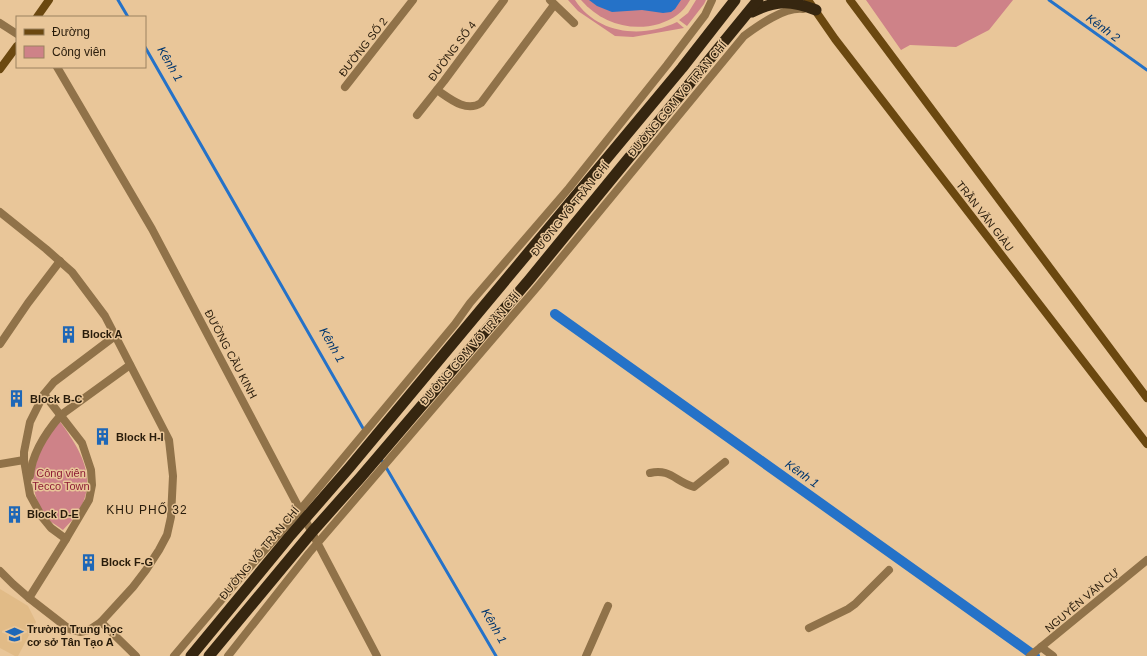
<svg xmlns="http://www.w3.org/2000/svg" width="1147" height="656" font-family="Arial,sans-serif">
  <rect width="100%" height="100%" fill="#e9c699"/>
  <polygon fill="#e1bb87" points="0,589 28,606 36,622 18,656 15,656 0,648"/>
  <g fill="#ce8288">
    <path d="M568 0H575C597 34 642 39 677 22L684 28 633 37 615 36 578 11Z"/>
    <path d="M581 0H690C683 13 673 19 659 24 630 32 601 23 581 0Z"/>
    <polygon points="696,0 706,0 704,4 687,26 679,20 688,13"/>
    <polygon points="866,0 1013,0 989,30 956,47 910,45 901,50"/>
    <path d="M59 420C81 451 100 479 76 516 72 521 67 525 63 530 59 527 54 524 50 521 37 509 30 484 35 467 39 450 50 435 59 420Z"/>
  </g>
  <polygon fill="#2572c8" points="589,0 681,0 675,9 671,12 663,13 642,10 612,12 597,6"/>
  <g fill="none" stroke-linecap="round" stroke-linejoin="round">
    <g stroke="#2572c8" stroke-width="3">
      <polyline points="118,0 128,17"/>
      <polyline points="1049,0 1147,70"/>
      <polyline points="145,47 364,430"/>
      <polyline points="380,457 496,656"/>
    </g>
    <polyline stroke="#2572c8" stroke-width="10" points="555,314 1035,656"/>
    <g stroke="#907249" stroke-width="8">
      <polyline points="550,0 574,23"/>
      <polyline points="0,23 17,34"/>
      <polyline points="57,67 152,229 377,656"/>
      <polyline points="345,87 413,0"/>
      <path d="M437 90C449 98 466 113 481 103L554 5"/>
      <polyline points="417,115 444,81 504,0"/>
      <polyline points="0,212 46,249 72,272 105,316 169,440 173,476 171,517 167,535 159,550 146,570 133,587 101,622 89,630 80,632 69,629 29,598 13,584 0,571"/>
      <polyline points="0,344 28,303 60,261"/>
      <polyline points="44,394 82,443 91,470 92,485 89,500 66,539 51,528 42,517 30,495 24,460 24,452 30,422 44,394 54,382 115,336"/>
      <polyline points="0,464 24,460"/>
      <path d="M650 473C670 468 676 482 694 487L725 462"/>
      <path d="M30 476C32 454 47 431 61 415L130 365"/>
      <polyline points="29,598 66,539"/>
      <polyline points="101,622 136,656"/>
      <polyline points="809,628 848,609 855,604 889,570"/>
      <polyline points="1041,647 1053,656"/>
      <polyline points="174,656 240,578 300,510 455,324 470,303 569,188 667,65 705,15 712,0"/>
      <path d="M228 656 309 553 538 286 744 36C759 25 784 7 803 9"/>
      <polyline points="586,656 608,606"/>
      <polyline points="1030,656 1147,560"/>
    </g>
    <g stroke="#6b4810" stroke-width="8">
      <polyline points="808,0 835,39 1147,444"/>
      <polyline points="850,0 1147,398"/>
      <polyline points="37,17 49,0"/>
      <polyline points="0,69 17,46"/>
    </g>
    <g stroke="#362610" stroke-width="11">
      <path d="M752 12C777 0 790 0 816 10"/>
      <polyline points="191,656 289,537 349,468 682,68 735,0"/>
      <polyline points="209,656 312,532 360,478 529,280 758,0"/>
    </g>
  </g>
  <defs>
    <symbol id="building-bare" viewBox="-9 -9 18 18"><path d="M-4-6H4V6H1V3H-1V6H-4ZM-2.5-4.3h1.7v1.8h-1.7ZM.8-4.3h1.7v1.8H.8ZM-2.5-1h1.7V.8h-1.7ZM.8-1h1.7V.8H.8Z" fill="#1e67b7" stroke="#e9c699" stroke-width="2.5" paint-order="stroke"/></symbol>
    <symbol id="school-bare" viewBox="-9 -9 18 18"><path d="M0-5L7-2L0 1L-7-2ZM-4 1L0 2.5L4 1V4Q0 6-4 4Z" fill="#1e67b7" stroke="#e9c699" stroke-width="2.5" paint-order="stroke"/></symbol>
  </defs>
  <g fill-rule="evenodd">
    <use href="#building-bare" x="56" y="322" width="25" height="25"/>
    <use href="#building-bare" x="4" y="386" width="25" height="25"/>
    <use href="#building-bare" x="90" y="424" width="25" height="25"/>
    <use href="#building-bare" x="2" y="502" width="25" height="25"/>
    <use href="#building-bare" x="76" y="550" width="25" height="25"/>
    <use href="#school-bare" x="2" y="622" width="25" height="25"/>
  </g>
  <g text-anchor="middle" stroke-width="3" stroke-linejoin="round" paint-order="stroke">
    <g font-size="11" fill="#291c0b" stroke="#e9c699">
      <text transform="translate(363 47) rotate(-52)" y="4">ĐƯỜNG SỐ 2</text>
      <text transform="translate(452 51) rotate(-53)" y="4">ĐƯỜNG SỐ 4</text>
      <text transform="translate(677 99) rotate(-50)" y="4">ĐƯỜNG GOM VÕ TRẦN CHÍ</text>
      <text transform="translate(570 209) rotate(-51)" y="4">ĐƯỜNG VÕ TRẦN CHÍ</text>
      <text transform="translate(985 216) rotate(52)" y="4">TRẦN VĂN GIÀU</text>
      <text transform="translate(470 348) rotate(-49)" y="4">ĐƯỜNG GOM VÕ TRẦN CHÍ</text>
      <text transform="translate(231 354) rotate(62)" y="4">ĐƯỜNG CẦU KINH</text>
      <text transform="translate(259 553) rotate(-50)" y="4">ĐƯỜNG VÕ TRẦN CHÍ</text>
      <text transform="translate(1082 600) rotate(-40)" y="4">NGUYỄN VĂN CỰ</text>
    </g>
    <g font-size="11" font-weight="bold" fill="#291c0b" stroke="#e9c699" text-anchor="start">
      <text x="82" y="338">Block A</text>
      <text x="30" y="403">Block B-C</text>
      <text x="116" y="441">Block H-I</text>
      <text x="27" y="518">Block D-E</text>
      <text x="101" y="566">Block F-G</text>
      <text x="27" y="633">Trường Trung học<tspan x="27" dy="13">cơ sở Tân Tạo A</tspan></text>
    </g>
    <g font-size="11" fill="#8d1d35" stroke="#e9c699">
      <text x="61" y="477">Công viên<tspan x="61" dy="13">Tecco Town</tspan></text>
    </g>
    <g font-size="12" font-style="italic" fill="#00366e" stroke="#e9c699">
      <text transform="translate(1103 28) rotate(36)" y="4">Kênh 2</text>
      <text transform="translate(170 64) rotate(60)" y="4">Kênh 1</text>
      <text transform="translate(332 345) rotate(60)" y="4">Kênh 1</text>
      <text transform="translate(802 474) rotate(35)" y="4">Kênh 1</text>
      <text transform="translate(494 626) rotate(60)" y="4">Kênh 1</text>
    </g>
    <g font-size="12" letter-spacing="1" fill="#291c0b" stroke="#e9c699">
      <text x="147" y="514">KHU PHỐ 32</text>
    </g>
  </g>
  <rect x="16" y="16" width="130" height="52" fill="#e9c699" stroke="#9c8260"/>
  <rect x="24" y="29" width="20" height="6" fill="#6b4810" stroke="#9c8260"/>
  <text x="52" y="36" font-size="12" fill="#291c0b">Đường</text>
  <rect x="24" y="46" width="20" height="12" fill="#ce8288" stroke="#9c8260"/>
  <text x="52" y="56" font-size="12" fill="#291c0b">Công viên</text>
</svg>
